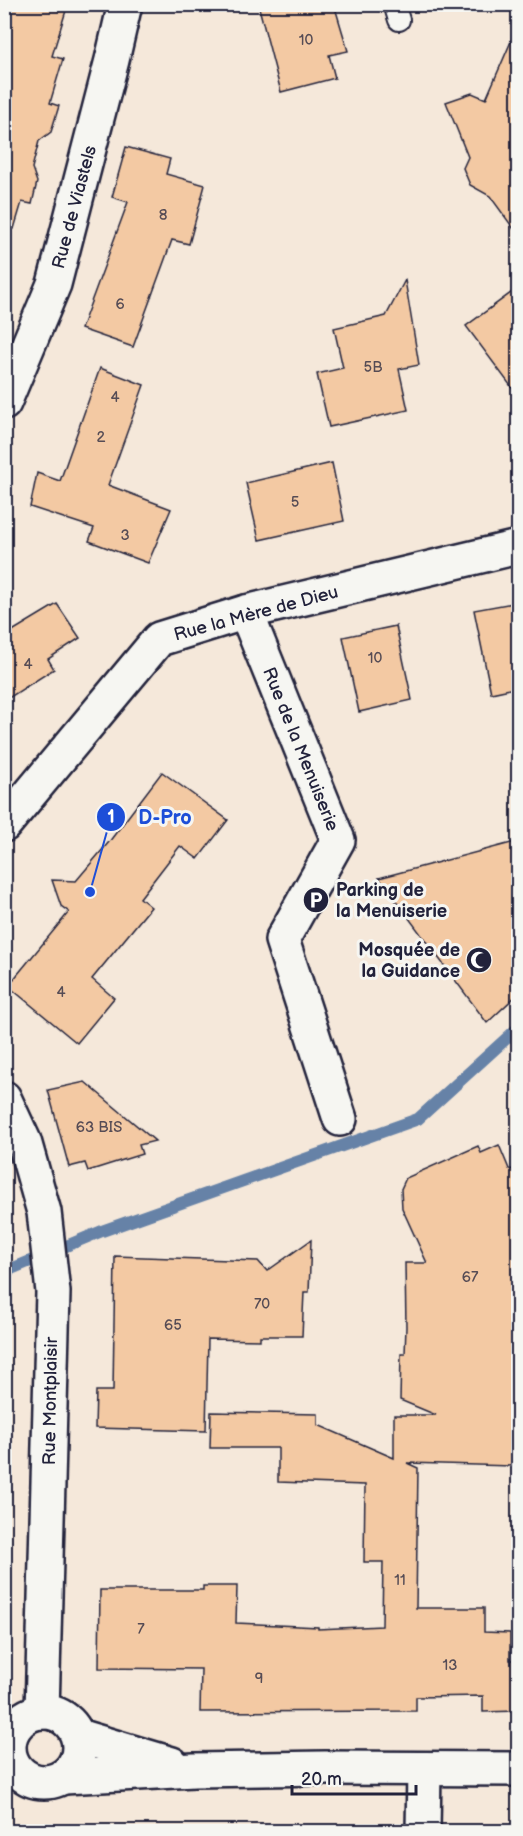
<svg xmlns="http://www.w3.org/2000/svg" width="523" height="1836" font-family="'Balsamiq Sans',sans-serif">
  <defs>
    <pattern id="park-crowns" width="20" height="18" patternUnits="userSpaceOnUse" patternTransform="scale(1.5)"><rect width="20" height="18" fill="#b0dd9b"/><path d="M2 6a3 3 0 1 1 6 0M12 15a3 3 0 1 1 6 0" fill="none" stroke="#97bd86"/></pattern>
  </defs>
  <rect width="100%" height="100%" fill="#f5e8da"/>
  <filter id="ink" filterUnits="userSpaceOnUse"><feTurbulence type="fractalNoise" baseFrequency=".0167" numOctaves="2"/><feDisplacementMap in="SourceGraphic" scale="12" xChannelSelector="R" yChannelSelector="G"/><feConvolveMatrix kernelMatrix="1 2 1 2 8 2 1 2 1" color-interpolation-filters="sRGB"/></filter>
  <g filter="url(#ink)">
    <polygon fill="url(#park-crowns)" stroke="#69806b" stroke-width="1.5" points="455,1826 518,1827 518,1831 450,1831"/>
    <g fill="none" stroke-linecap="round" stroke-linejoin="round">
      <polyline stroke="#6682a7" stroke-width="12" points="4,1272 102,1231 418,1119 518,1028"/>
    </g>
    <g fill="#f3c9a3" stroke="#22223b" stroke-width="1.5">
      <polygon points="4,4 68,4 52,56 63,59 50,103 59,106 51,132 39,141 32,168 37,182 32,204 22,202 14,229 4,228"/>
      <polygon points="258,4 334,4 348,51 329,55 335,78 281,92"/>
      <polygon points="519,23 519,236 490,196 470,185 463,168 468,157 446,102 472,93 486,99"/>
      <polygon points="126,147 170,159 166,174 205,185 189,244 172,240 133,347 81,329 128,202 112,197"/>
      <polygon points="405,280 419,365 399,369 408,410 329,427 317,374 343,368 334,328 386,316"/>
      <polygon points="519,287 519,397 466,326"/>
      <polygon points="100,368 144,385 108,485 171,509 148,563 89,541 94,528 30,507 37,473 60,481"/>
      <polygon points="332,463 344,521 259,540 246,483"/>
      <polygon points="519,602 519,687 491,693 474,610"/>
      <polygon points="57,604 80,638 48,659 54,669 4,701 4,636"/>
      <polygon points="396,626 412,700 359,712 343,637"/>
      <polygon points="162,772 228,820 198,859 180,846 140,898 151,907 92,979 114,998 77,1043 8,986 69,912 61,906 52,880 76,881 109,842"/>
      <polygon points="519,841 519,993 487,1023 379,878"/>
      <polygon points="85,1082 155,1141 139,1145 142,1154 88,1171 85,1163 69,1167 48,1090"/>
      <polygon points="499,1145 509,1169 519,1170 519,1451 512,1451 512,1466 407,1463 418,1468 416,1608 484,1608 484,1632 510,1633 510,1660 519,1660 519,1711 483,1712 483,1696 416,1697 416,1711 200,1712 201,1669 99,1668 100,1590 203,1590 203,1586 237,1586 236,1623 318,1627 318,1629 382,1626 383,1562 364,1562 365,1485 278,1482 278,1448 210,1448 211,1412 318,1414 318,1425 394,1458 394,1415 436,1415 400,1400 401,1354 405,1354 406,1327 405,1263 427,1263 402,1208 401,1189 406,1178 478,1146 481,1153"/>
      <polygon points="311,1240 309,1292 304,1292 302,1336 260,1336 260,1340 208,1339 206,1431 95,1428 96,1391 113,1391 115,1256 258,1261 267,1271"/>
    </g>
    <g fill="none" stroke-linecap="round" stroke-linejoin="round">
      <defs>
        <polyline id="lane" points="394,4 399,20"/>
        <g id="street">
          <polyline points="4,403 54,284 112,60 125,4"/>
          <polyline points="246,612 338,840 282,940 340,1119"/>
          <polyline points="4,825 159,639 246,612 518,547"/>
          <polyline points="4,1098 24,1141 44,1212 53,1292 42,1712"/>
          <polyline points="423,1832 424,1770"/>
        </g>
        <g id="secondary">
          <circle cx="44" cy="1747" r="35"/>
          <polyline points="78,1736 172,1764"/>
          <polyline points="64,1777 194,1770 325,1768 518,1769"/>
        </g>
      </defs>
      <use href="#lane" stroke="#22223b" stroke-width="24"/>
      <use href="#street" stroke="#22223b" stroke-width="38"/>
      <use href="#secondary" stroke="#22223b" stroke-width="38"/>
      <use href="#lane" stroke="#f6f6f2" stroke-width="20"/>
      <use href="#street" stroke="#f6f6f2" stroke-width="33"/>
      <use href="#secondary" stroke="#f6f6f2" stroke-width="33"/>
    </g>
  </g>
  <defs>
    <symbol id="parking-disc" viewBox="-11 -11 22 22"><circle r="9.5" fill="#22223b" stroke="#f6f6f2"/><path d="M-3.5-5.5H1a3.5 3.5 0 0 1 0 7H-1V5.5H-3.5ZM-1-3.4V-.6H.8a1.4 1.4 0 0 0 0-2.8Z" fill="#fff"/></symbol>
    <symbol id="mosque-disc" viewBox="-11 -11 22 22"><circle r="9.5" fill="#22223b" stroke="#f6f6f2"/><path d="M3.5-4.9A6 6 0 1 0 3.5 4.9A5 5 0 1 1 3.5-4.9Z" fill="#fff"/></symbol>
  </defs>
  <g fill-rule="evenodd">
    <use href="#parking-disc" x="301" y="885" width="30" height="30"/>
    <use href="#mosque-disc" x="464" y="945" width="30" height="30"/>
  </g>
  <g text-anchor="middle" stroke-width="6" stroke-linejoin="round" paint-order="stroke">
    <g font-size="15" fill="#564c55">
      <text x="306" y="45">10</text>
      <text x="163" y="220">8</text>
      <text x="120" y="309">6</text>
      <text x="373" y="372">5B</text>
      <text x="115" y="402">4</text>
      <text x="101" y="442">2</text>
      <text x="295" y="507">5</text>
      <text x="125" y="540">3</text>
      <text x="375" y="663">10</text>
      <text x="28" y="669">4</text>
      <text x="61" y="997">4</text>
      <text x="99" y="1132">63 BIS</text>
      <text x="470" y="1282">67</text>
      <text x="262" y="1309">70</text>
      <text x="173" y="1330">65</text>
      <text x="400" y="1585">11</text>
      <text x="141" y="1634">7</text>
      <text x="450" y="1670">13</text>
      <text x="259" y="1683">9</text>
    </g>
    <g font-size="18" fill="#22223b" stroke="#f6f6f2">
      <text transform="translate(74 207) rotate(-75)" y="6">Rue de Viastels</text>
      <text transform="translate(256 613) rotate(-15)" y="6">Rue la Mère de Dieu</text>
      <text transform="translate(301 749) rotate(68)" y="6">Rue de la Menuiserie</text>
      <text transform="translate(50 1401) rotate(-89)" y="6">Rue Montplaisir</text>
    </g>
    <g font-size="18" font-weight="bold" fill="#22223b" stroke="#f6f6f2" text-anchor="start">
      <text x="336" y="896">Parking de<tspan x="336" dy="21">la Menuiserie</tspan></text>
      <text x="460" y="956" text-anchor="end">Mosquée de<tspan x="460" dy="21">la Guidance</tspan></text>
    </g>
  </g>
  <path fill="none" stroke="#1d4ed8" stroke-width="2" d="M90 892L111 817"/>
  <g fill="#1d4ed8" stroke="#f6f6f2" stroke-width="2">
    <circle cx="90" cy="892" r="6"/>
    <circle cx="111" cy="817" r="15"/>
  </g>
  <g font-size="18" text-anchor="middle" font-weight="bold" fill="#fff">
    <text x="111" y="823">1</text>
  </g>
  <g font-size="20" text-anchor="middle" font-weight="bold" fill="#1d4ed8" stroke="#f6f6f2" stroke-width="6" stroke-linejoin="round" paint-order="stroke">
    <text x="165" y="824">D-Pro</text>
  </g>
  <rect width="523" height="1836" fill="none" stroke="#f6f6f2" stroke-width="24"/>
  <rect x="12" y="12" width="499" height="1812" fill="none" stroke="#22223b" stroke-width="2" filter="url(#ink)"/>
  <path d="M292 1785v9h124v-9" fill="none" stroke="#22223b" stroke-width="3"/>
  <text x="301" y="1785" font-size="18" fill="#22223b" stroke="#f6f6f2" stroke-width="4.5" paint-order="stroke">20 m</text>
</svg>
